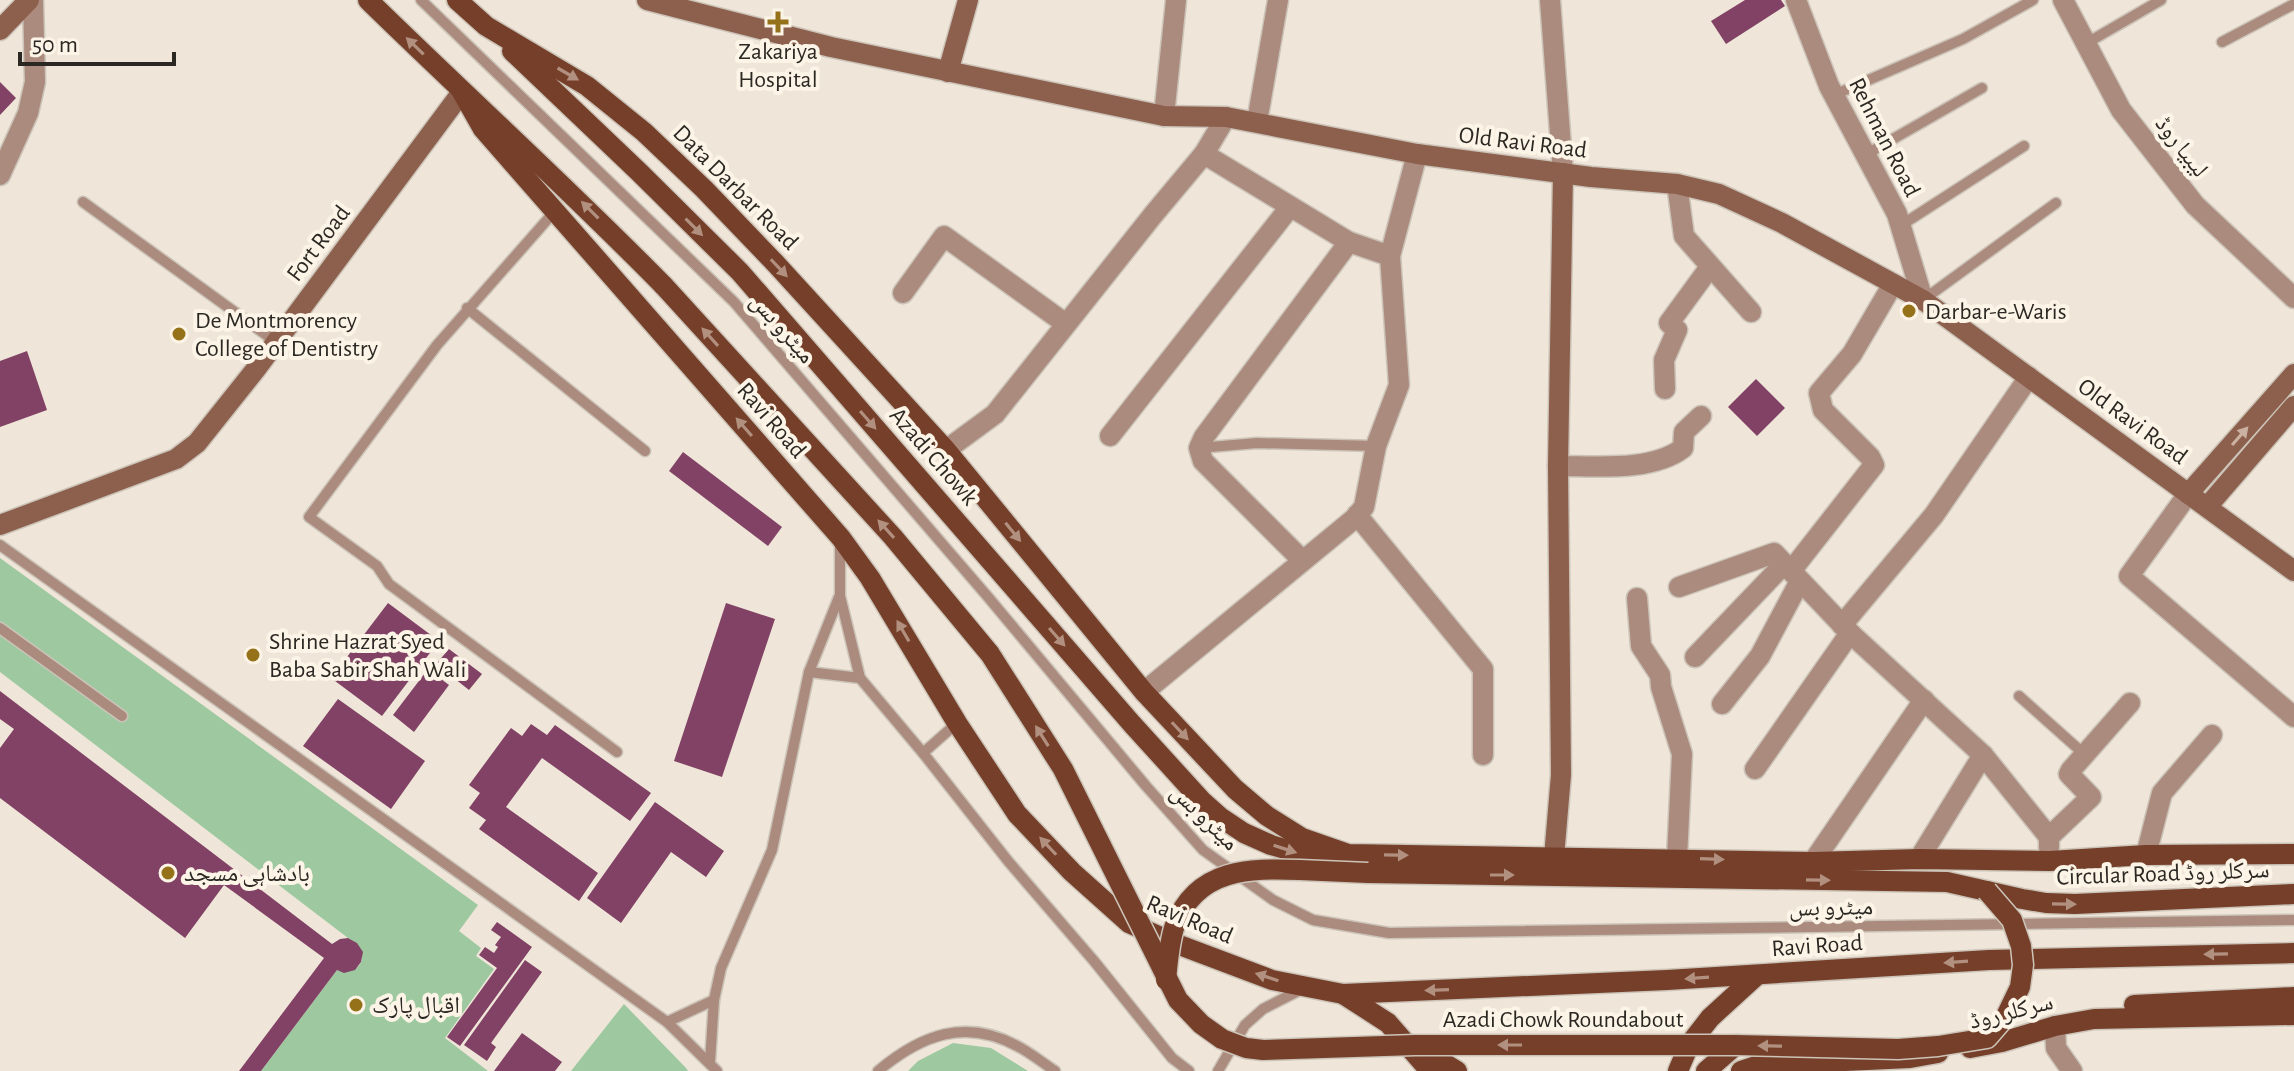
<svg xmlns="http://www.w3.org/2000/svg" width="2294" height="1071" font-family="'Alegreya Sans','Noto Naskh Arabic',sans-serif">
  <rect width="100%" height="100%" fill="#efe6d9"/>
  <g fill="#9ec9a0">
    <path d="M0 558 478 905 459 931 481 948 476 956 494 969 445 1038 488 1071H261L337 970C362 978 373 950 348 938L0 672Z"/>
    <polygon points="624,1004 686,1068 688,1071 571,1071"/>
    <polygon points="953,1043 991,1048 1028,1071 908,1071 918,1061"/>
  </g>
  <g fill="#814265">
    <polygon points="1745,0 1781,0 1785,6 1726,44 1711,21"/>
    <polygon points="0,82 16,98 0,115"/>
    <polygon points="27,351 47,410 0,427 0,361"/>
    <polygon points="1756,379 1785,408 1757,436 1728,407"/>
    <polygon points="683,452 782,527 768,546 669,471"/>
    <polygon points="388,603 439,641 382,716 331,678"/>
    <polygon points="726,603 775,619 722,777 674,761"/>
    <polygon points="449,649 482,674 469,690 436,664"/>
    <polygon points="428,669 449,685 414,732 393,715"/>
    <polygon points="0,691 332,944 340,939 348,938 357,943 363,952 361,962 355,970 344,973 337,970 261,1071 239,1071 324,958 224,885 185,938 0,798 0,748 14,729 0,719"/>
    <polygon points="338,699 425,761 391,809 303,746"/>
    <polygon points="531,724 547,735 555,725 651,793 630,821 542,758 506,807 598,873 579,901 479,829 486,820 469,808 480,793 469,785 511,728 522,736"/>
    <polygon points="655,802 724,851 706,877 671,852 621,923 587,898"/>
    <polygon points="497,922 532,947 460,1046 447,1037 497,968 479,955 485,947 494,953 498,947 495,945 501,937 491,930"/>
    <polygon points="525,960 542,972 491,1043 496,1047 487,1061 464,1045"/>
    <polygon points="522,1033 562,1062 555,1071 494,1071"/>
  </g>
  <g fill="none" stroke-linecap="round" stroke-linejoin="round">
    <defs>
      <g id="lane">
        <polyline points="421,0 734,302 988,597 1146,786 1203,850 1273,900 1313,920 1389,933 2294,920"/>
        <polyline points="2222,42 2294,4"/>
        <polyline points="2085,44 2161,0"/>
        <polyline points="1834,95 1963,39 2033,0"/>
        <polyline points="1865,155 1982,88"/>
        <polyline points="83,202 276,342"/>
        <polyline points="554,212 437,345 309,517 377,566 389,584 617,752"/>
        <polyline points="1900,226 2024,146"/>
        <polyline points="1923,300 2056,203"/>
        <polyline points="467,308 645,451"/>
        <polyline points="1199,448 1257,443 1376,446"/>
        <polyline points="840,544 840,596 860,678 923,753 1008,861 1094,961 1172,1058 1189,1071"/>
        <polyline points="0,545 667,1022 717,1071"/>
        <polyline points="0,628 122,716"/>
        <polyline points="809,672 860,678"/>
        <polyline points="2019,696 2084,754"/>
        <polyline points="923,753 957,723"/>
        <polyline points="667,1022 714,1000"/>
        <polyline points="710,1062 714,1000 721,968 772,850 809,672 839,597"/>
        <path d="M878 1071C921 1035 966 1017 1019 1047 1032 1054 1043 1063 1055 1071"/>
        <polyline points="1218,1071 1245,1025 1263,1009 1304,988"/>
      </g>
      <g id="street">
        <polyline points="1550,0 1563,173"/>
        <polyline points="1796,0 1829,86 1897,214 1923,300"/>
        <polyline points="2063,0 2121,110 2195,205 2294,298"/>
        <polyline points="1164,116 1176,0"/>
        <polyline points="1257,122 1278,0"/>
        <polyline points="1204,154 1349,242 1390,256"/>
        <polyline points="0,175 28,113 35,82 33,0"/>
        <polyline points="1677,184 1684,236 1751,312"/>
        <polyline points="903,293 944,236 1066,324"/>
        <polyline points="1665,389 1664,360 1677,330 1669,323 1710,267"/>
        <polyline points="1110,436 1290,207"/>
        <polyline points="946,450 995,414 1153,215 1204,154 1226,117"/>
        <path d="M1558 466C1596 466 1652 472 1683 448L1684 432 1701 416"/>
        <polyline points="2188,494 2129,576 2294,717"/>
        <polyline points="1357,515 1483,669 1483,755"/>
        <polyline points="1302,560 1203,461 1199,448 1204,437 1349,242"/>
        <polyline points="1791,571 1874,465 1870,457 1823,410 1819,393 1852,354 1893,284"/>
        <polyline points="1679,587 1774,553 1850,633 1983,755 2049,837"/>
        <polyline points="1637,598 1641,646 1660,675 1661,687 1682,754 1677,858"/>
        <polyline points="1842,625 1934,515 2029,377"/>
        <polyline points="1695,657 1784,564"/>
        <polyline points="1144,692 1355,518 1364,507 1376,446 1399,385 1390,256 1417,154"/>
        <polyline points="1722,704 1760,656 1800,581"/>
        <polyline points="1755,769 1850,633"/>
        <polyline points="2049,848 2049,837 2091,797 2069,774 2071,770 2130,703"/>
        <polyline points="2146,855 2162,793 2212,735"/>
        <polyline points="1919,859 1983,755"/>
        <polyline points="1813,862 1924,700"/>
        <polyline points="2055,1026 2056,1048 2072,1071"/>
      </g>
      <g id="secondary">
        <polyline points="647,0 831,47 1164,116 1226,117 1417,154 1591,177 1677,184 1719,194 1782,223 1923,300 2294,571"/>
        <polyline points="0,30 29,0"/>
        <polyline points="948,72 968,0"/>
        <polyline points="2188,494 2294,374"/>
        <polyline points="2207,507 2294,406"/>
        <polyline points="0,525 176,459 197,443 256,369 462,92"/>
        <polyline points="1554,857 1561,775 1558,466 1563,173"/>
      </g>
      <g id="primary">
        <path d="M368 0C466 96 568 188 664 286"/>
        <polyline points="457,0 486,26 587,86 644,132 704,189 776,264 946,450 1144,692 1235,789 1267,816 1302,838 1348,854 1813,862 1919,859 2050,861 2146,855 2294,854"/>
        <polyline points="512,51 639,172 740,272 1132,724 1202,801 1220,817 1244,833 1271,845 1368,873 1947,882 2022,899 2046,903 2075,904 2294,894"/>
        <polyline points="462,92 483,129 841,538 870,578 957,723 1017,814 1072,872 1129,923 1174,943 1272,980 1343,994 1667,980 1989,960 2294,953"/>
        <polyline points="1343,994 1388,1023 1430,1071"/>
        <polyline points="2134,1005 2294,997"/>
        <polyline points="1416,1046 1457,1071"/>
        <polyline points="1970,1048 2002,1042 2055,1026 2094,1019 2294,1015"/>
        <polyline points="1678,1071 1689,1045 1710,1018 1757,975"/>
        <polyline points="1706,1071 1736,1045"/>
        <polyline points="1741,1071 1759,1065 1910,1058 1938,1053"/>
      </g>
    </defs>
    <use href="#lane" stroke="#ccc4b8" stroke-width="13"/>
    <use href="#street" stroke="#ccc4b8" stroke-width="23"/>
    <use href="#secondary" stroke="#ccc4b8" stroke-width="23"/>
    <use href="#primary" stroke="#ccc4b8" stroke-width="23"/>
    <use href="#lane" stroke="#ac8b7f" stroke-width="10"/>
    <use href="#street" stroke="#ac8b7f" stroke-width="20"/>
    <use href="#secondary" stroke="#8d5f4d" stroke-width="20"/>
    <use href="#primary" stroke="#753f2a" stroke-width="20"/>
    <defs>
      <g id="primary-bridge">
        <polyline points="664,286 893,537 990,654 1063,769 1178,1000 1201,1024 1222,1039 1246,1048 1263,1050 1415,1045 1736,1045 1898,1049 1938,1046 1987,1038 2006,1016 2020,987 2023,965 2021,946 2012,920 1987,891"/>
        <path d="M1166 980C1168 961 1169 942 1175 925 1197 868 1250 868 1300 870 1323 871 1345 872 1368 873"/>
      </g>
    </defs>
    <use href="#primary-bridge" stroke="#ccc4b8" stroke-width="23" stroke-linecap="butt"/>
    <use href="#primary-bridge" stroke="#753f2a" stroke-width="20"/>
  </g>
  <defs><path id="oneway-solid" d="M-6-.8H1V-3.2L6.5 0L1 3.2V.8H-6Z" transform="scale(2)"/></defs>
  <g fill="#b2907f">
    <use href="#oneway-solid" transform="translate(415 46) rotate(-136)"/>
    <use href="#oneway-solid" transform="translate(568 74) rotate(30)"/>
    <use href="#oneway-solid" transform="translate(590 210) rotate(-135)"/>
    <use href="#oneway-solid" transform="translate(694 227) rotate(45)"/>
    <use href="#oneway-solid" transform="translate(779 268) rotate(47)"/>
    <use href="#oneway-solid" transform="translate(710 337) rotate(-132)"/>
    <use href="#oneway-solid" transform="translate(868 420) rotate(49)"/>
    <use href="#oneway-solid" transform="translate(744 427) rotate(-131)"/>
    <use href="#oneway-solid" transform="translate(886 529) rotate(-132)"/>
    <use href="#oneway-solid" transform="translate(1013 532) rotate(51)"/>
    <use href="#oneway-solid" transform="translate(903 631) rotate(-120)"/>
    <use href="#oneway-solid" transform="translate(1057 637) rotate(49)"/>
    <use href="#oneway-solid" transform="translate(1180 731) rotate(47)"/>
    <use href="#oneway-solid" transform="translate(1042 736) rotate(-122)"/>
    <use href="#oneway-solid" transform="translate(1048 846) rotate(-133)"/>
    <use href="#oneway-solid" transform="translate(1285 849) rotate(18)"/>
    <use href="#oneway-solid" transform="translate(1396 855) rotate(1)"/>
    <use href="#oneway-solid" transform="translate(1712 859) rotate(2)"/>
    <use href="#oneway-solid" transform="translate(1502 875)"/>
    <use href="#oneway-solid" transform="translate(1818 880) rotate(1)"/>
    <use href="#oneway-solid" transform="translate(2064 904) rotate(1)"/>
    <use href="#oneway-solid" transform="translate(2216 954) rotate(179)"/>
    <use href="#oneway-solid" transform="translate(1956 962) rotate(176)"/>
    <use href="#oneway-solid" transform="translate(1267 977) rotate(-162)"/>
    <use href="#oneway-solid" transform="translate(1697 978) rotate(176)"/>
    <use href="#oneway-solid" transform="translate(1437 990) rotate(178)"/>
    <use href="#oneway-solid" transform="translate(1510 1045) rotate(-180)"/>
    <use href="#oneway-solid" transform="translate(1770 1046) rotate(-179)"/>
  </g>
  <use fill="#cab1a1" href="#oneway-solid" transform="translate(2240 436) rotate(-49)"/>
  <g fill="#95711a" stroke="#fcf4e6" stroke-width="3">
    <path d="M774 10h8v8h8v8h-8v8h-8v-8h-8v-8h8z"/>
    <circle cx="1909" cy="311" r="8"/>
    <circle cx="179" cy="334" r="8"/>
    <circle cx="253" cy="655" r="8"/>
    <circle cx="168" cy="873" r="8"/>
    <circle cx="356" cy="1005" r="8"/>
  </g>
  <g text-anchor="middle" stroke-width="8" stroke-linejoin="round" paint-order="stroke">
    <g font-size="24" fill="#2b2823" stroke="#fcf4e6" text-anchor="start">
      <text x="778" y="59" text-anchor="middle">Zakariya<tspan x="778" dy="28">Hospital</tspan></text>
      <text x="1925" y="319">Darbar-e-Waris</text>
      <text x="195" y="328">De Montmorency<tspan x="195" dy="28">College of Dentistry</tspan></text>
      <text x="269" y="649">Shrine Hazrat Syed<tspan x="269" dy="28">Baba Sabir Shah Wali</tspan></text>
      <text x="184" y="881">بادشاہی مسجد</text>
      <text x="372" y="1013">اقبال پارک</text>
    </g>
    <g font-size="24" fill="#2b2823" stroke="#fcf4e6">
      <text transform="translate(1885 137) rotate(63)" y="8">Rehman Road</text>
      <text transform="translate(1523 142) rotate(7)" y="8">Old Ravi Road</text>
      <text transform="translate(2182 146) rotate(52)" y="8">لیبیا روڈ</text>
      <text transform="translate(736 187) rotate(45)" y="8">Data Darbar Road</text>
      <text transform="translate(318 243) rotate(-53)" y="8">Fort Road</text>
      <text transform="translate(783 328) rotate(49)" y="8">میٹرو بس</text>
      <text transform="translate(772 420) rotate(49)" y="8">Ravi Road</text>
      <text transform="translate(2133 421) rotate(36)" y="8">Old Ravi Road</text>
      <text transform="translate(934 456) rotate(49)" y="8">Azadi Chowk</text>
      <text transform="translate(1205 817) rotate(44)" y="8">میٹرو بس</text>
      <text transform="translate(2163 873) rotate(-2)" y="8">Circular Road سرکلر روڈ</text>
      <text transform="translate(1831 907) rotate(-1)" y="8">میٹرو بس</text>
      <text transform="translate(1190 919) rotate(23)" y="8">Ravi Road</text>
      <text transform="translate(1817 945) rotate(-4)" y="8">Ravi Road</text>
      <text transform="translate(2011 1011) rotate(-14)" y="8">سرکلر روڈ</text>
      <text x="1563" y="1027">Azadi Chowk Roundabout</text>
    </g>
  </g>
  <path d="M20 52v12h154v-12" fill="none" stroke="#2b2823" stroke-width="4"/>
  <text x="32" y="52" font-size="24" fill="#2b2823" stroke="#fcf4e6" stroke-width="6" paint-order="stroke">50 m</text>
</svg>
